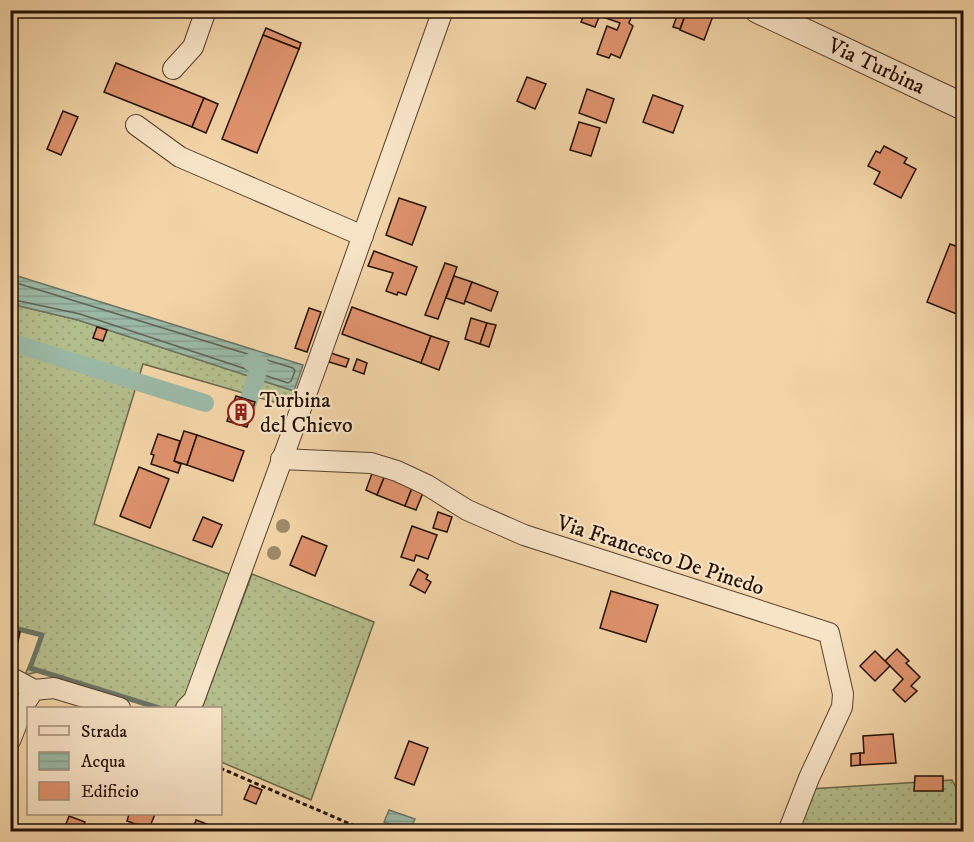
<svg xmlns="http://www.w3.org/2000/svg" width="974" height="842" font-family="'IM FELL DW Pica',serif">
  <defs>
    <pattern id="grass-dots" width="8" height="8" patternUnits="userSpaceOnUse" patternTransform="scale(1.5)"><rect width="8" height="8" fill="#b4be8c"/><path d="M2 2h.1M6 6h.1" fill="none" stroke="#9ba277" stroke-width="1.8" stroke-linecap="round"/></pattern>
    <pattern id="water-rules" width="6" height="5" patternUnits="userSpaceOnUse" patternTransform="scale(1.5)"><rect width="6" height="5" fill="#9bb8a5"/><path d="M0 2.5h6" fill="none" stroke="#859d8c"/></pattern>
  </defs>
  <rect width="100%" height="100%" fill="#f2d4a7"/>
  <filter id="stains"><feTurbulence type="fractalNoise" baseFrequency=".00333" numOctaves="4"/><feColorMatrix values="0 0 0 0 .2 0 0 0 0 .09 0 0 0 0 .02 0 0 0 .5 -.17"/></filter>
  <radialGradient id="worn" r=".72"><stop offset=".6" stop-color="#630" stop-opacity="0"/><stop offset="1" stop-color="#630" stop-opacity=".3"/></radialGradient>
  <g fill="url(#grass-dots)" stroke="#6c6848" stroke-width="1.5">
    <polygon points="11,304 78,320 294,391 288,406 143,364 94,524 232,575 185,698 174,708 156,708 37,672 25,675 42,635 11,628"/>
    <polygon points="252,574 374,622 311,800 221,762 220,708 202,708"/>
    <polygon points="952,780 963,800 963,831 793,832 810,789"/>
  </g>
  <g fill="url(#water-rules)" stroke="#6c7565" stroke-width="1.5">
    <polygon points="11,274 303,365 294,391 78,320 11,304"/>
    <polygon points="389,810 415,819 410,831 384,822"/>
  </g>
  <g fill="none" stroke-linecap="round" stroke-linejoin="round">
    <polyline stroke="#606454" stroke-width="1.5" points="10,281 293,368 295,371 291,381 288,383 80,314 10,299"/>
    <polyline stroke="#6c7565" stroke-width="5" points="10,627 42,635 30,668 159,708"/>
    <g stroke="#9bb8a5" stroke-width="18">
      <polyline points="10,342 205,403"/>
      <polyline points="244,415 260,365 251,362"/>
    </g>
  </g>
  <g fill="#df936d" stroke="#251104" stroke-width="1.5">
    <polygon points="586,10 602,10 595,27 581,22"/>
    <polygon points="602,10 634,10 629,23 633,26 620,58 611,54 609,58 597,54 607,26 617,30 620,23 600,16"/>
    <polygon points="679,10 687,10 680,29 673,27"/>
    <polygon points="687,10 699,10 713,16 704,40 680,30"/>
    <polygon points="266,28 301,43 299,49 263,35"/>
    <polygon points="263,35 299,49 257,153 222,139"/>
    <polygon points="116,63 204,98 192,127 104,92"/>
    <polygon points="527,77 546,84 535,109 517,101"/>
    <polygon points="587,89 614,99 606,123 579,113"/>
    <polygon points="653,95 683,106 673,133 643,122"/>
    <polygon points="204,98 218,104 206,133 192,127"/>
    <polygon points="63,111 78,117 61,155 47,149"/>
    <polygon points="579,122 600,128 591,156 570,150"/>
    <polygon points="884,146 907,158 904,163 916,169 901,198 874,184 880,172 868,166 876,151 880,153"/>
    <polygon points="399,198 426,207 412,245 386,235"/>
    <polygon points="950,244 964,249 964,317 927,302"/>
    <polygon points="374,251 417,267 406,295 398,292 397,295 386,291 393,273 368,266"/>
    <polygon points="445,263 457,267 438,319 425,315"/>
    <polygon points="454,276 472,282 464,304 446,298"/>
    <polygon points="472,282 498,292 491,311 465,301"/>
    <polygon points="352,307 431,336 421,363 342,334"/>
    <polygon points="309,308 321,312 307,352 295,348"/>
    <polygon points="471,318 487,323 480,344 465,339"/>
    <polygon points="487,323 496,325 489,347 480,344"/>
    <polygon points="97,327 107,330 103,341 93,338"/>
    <polygon points="431,336 449,342 439,370 421,363"/>
    <polygon points="331,353 349,359 346,367 329,362"/>
    <polygon points="357,359 367,363 364,374 353,370"/>
    <polygon points="236,396 255,402 247,427 227,421"/>
    <polygon points="184,431 197,435 187,465 174,461"/>
    <polygon points="158,434 180,441 174,461 181,464 178,473 151,464 154,455 151,454"/>
    <polygon points="197,435 244,451 233,481 187,465"/>
    <polygon points="139,467 169,479 150,528 120,516"/>
    <polygon points="374,468 386,473 377,495 366,490"/>
    <polygon points="386,473 414,483 405,506 377,495"/>
    <polygon points="414,483 425,488 416,510 405,506"/>
    <polygon points="438,512 452,517 447,532 433,528"/>
    <polygon points="203,517 222,525 212,547 193,540"/>
    <polygon points="412,526 437,535 428,559 416,555 414,561 401,557"/>
    <polygon points="302,536 327,546 315,576 290,565"/>
    <polygon points="418,569 428,575 426,579 431,582 425,593 410,585"/>
    <polygon points="611,591 658,605 646,642 600,628"/>
    <polygon points="10,630 20,632 15,655 10,654"/>
    <polygon points="897,649 909,661 906,663 920,677 911,686 917,691 905,702 893,690 903,679 885,661"/>
    <polygon points="875,651 890,666 875,681 860,666"/>
    <polygon points="893,734 896,763 860,765 860,753 864,753 863,736"/>
    <polygon points="409,741 428,748 414,785 395,778"/>
    <polygon points="860,753 860,765 851,766 851,754"/>
    <polygon points="915,776 943,776 943,791 914,791"/>
    <polygon points="250,785 262,790 256,804 244,799"/>
    <polygon points="129,814 155,814 149,829 127,821"/>
    <polygon points="69,816 85,822 82,830 86,832 63,832"/>
    <polygon points="196,820 228,832 192,832"/>
  </g>
  <g fill="none" stroke-linecap="round" stroke-linejoin="round">
    <defs>
      <g id="minor">
        <polyline points="173,69 193,47 206,10"/>
        <polyline points="136,125 180,157 363,236"/>
        <polyline points="281,459 371,463 397,471 427,485 467,510 524,535 829,633 843,694 842,707 809,778 788,832"/>
        <polyline points="10,677 34,690"/>
        <polyline points="186,708 194,700 316,367 443,10"/>
        <polyline points="10,741 25,703 34,690 54,688 120,708"/>
      </g>
      <polyline id="tertiary" points="758,10 964,107"/>
    </defs>
    <use href="#minor" stroke="#58422d" stroke-width="22"/>
    <use href="#tertiary" stroke="#58422d" stroke-width="28"/>
    <polyline stroke="#251104" stroke-width="3" stroke-dasharray="4.5 3" stroke-linecap="butt" points="220,768 369,832"/>
    <use href="#minor" stroke="#f7e3c6" stroke-width="20"/>
    <use href="#tertiary" stroke="#f7e3c6" stroke-width="26"/>
  </g>
  <g fill="#9d8a68">
    <circle cx="283" cy="526" r="7"/>
    <circle cx="274" cy="553" r="7"/>
  </g>
  <defs>
    <symbol id="building-ring" viewBox="-11 -11 22 22"><circle r="9.5" fill="#f7e3c6" stroke="#8f2418" stroke-width="1.5"/><path d="M-4-6H4V6H1V3H-1V6H-4ZM-2.5-4.3h1.7v1.8h-1.7ZM.8-4.3h1.7v1.8H.8ZM-2.5-1h1.7V.8h-1.7ZM.8-1h1.7V.8H.8Z" fill="#8f2418"/></symbol>
  </defs>
  <g fill-rule="evenodd">
    <use href="#building-ring" x="226" y="397" width="30" height="30"/>
  </g>
  <g text-anchor="middle" stroke-width="4.5" stroke-linejoin="round" paint-order="stroke">
    <g font-size="22" fill="#251104" stroke="#f7e3c6">
      <text transform="translate(877 65) rotate(25)" y="8">Via Turbina</text>
      <text transform="translate(661 554) rotate(18)" y="8">Via Francesco De Pinedo</text>
    </g>
    <g font-size="22" fill="#251104" stroke="#f7e3c6" text-anchor="start">
      <text x="260" y="407">Turbina<tspan x="260" dy="25">del Chievo</tspan></text>
    </g>
  </g>
  <rect width="974" height="842" fill="none" stroke="#f2d4a7" stroke-width="36"/>
  <rect x="12" y="12" width="950" height="818" fill="none" stroke="#251104" stroke-width="3"/>
  <rect x="18" y="18" width="938" height="806" fill="none" stroke="#251104" stroke-width="1.5"/>
  <rect x="27" y="707" width="195" height="108" fill="#f7e3c6" stroke="#a38f78" stroke-width="1.5"/>
  <rect x="39" y="726" width="30" height="9" fill="#f7e3c6" stroke="#a38f78" stroke-width="1.5"/>
  <text x="81" y="737" font-size="18" fill="#251104">Strada</text>
  <rect x="39" y="752" width="30" height="18" fill="url(#water-rules)" stroke="#a38f78" stroke-width="1.5"/>
  <text x="81" y="767" font-size="18" fill="#251104">Acqua</text>
  <rect x="39" y="782" width="30" height="18" fill="#df936d" stroke="#a38f78" stroke-width="1.5"/>
  <text x="81" y="797" font-size="18" fill="#251104">Edificio</text>
  <rect width="100%" height="100%" filter="url(#stains)"/>
  <rect width="100%" height="100%" fill="url(#worn)"/>
</svg>
